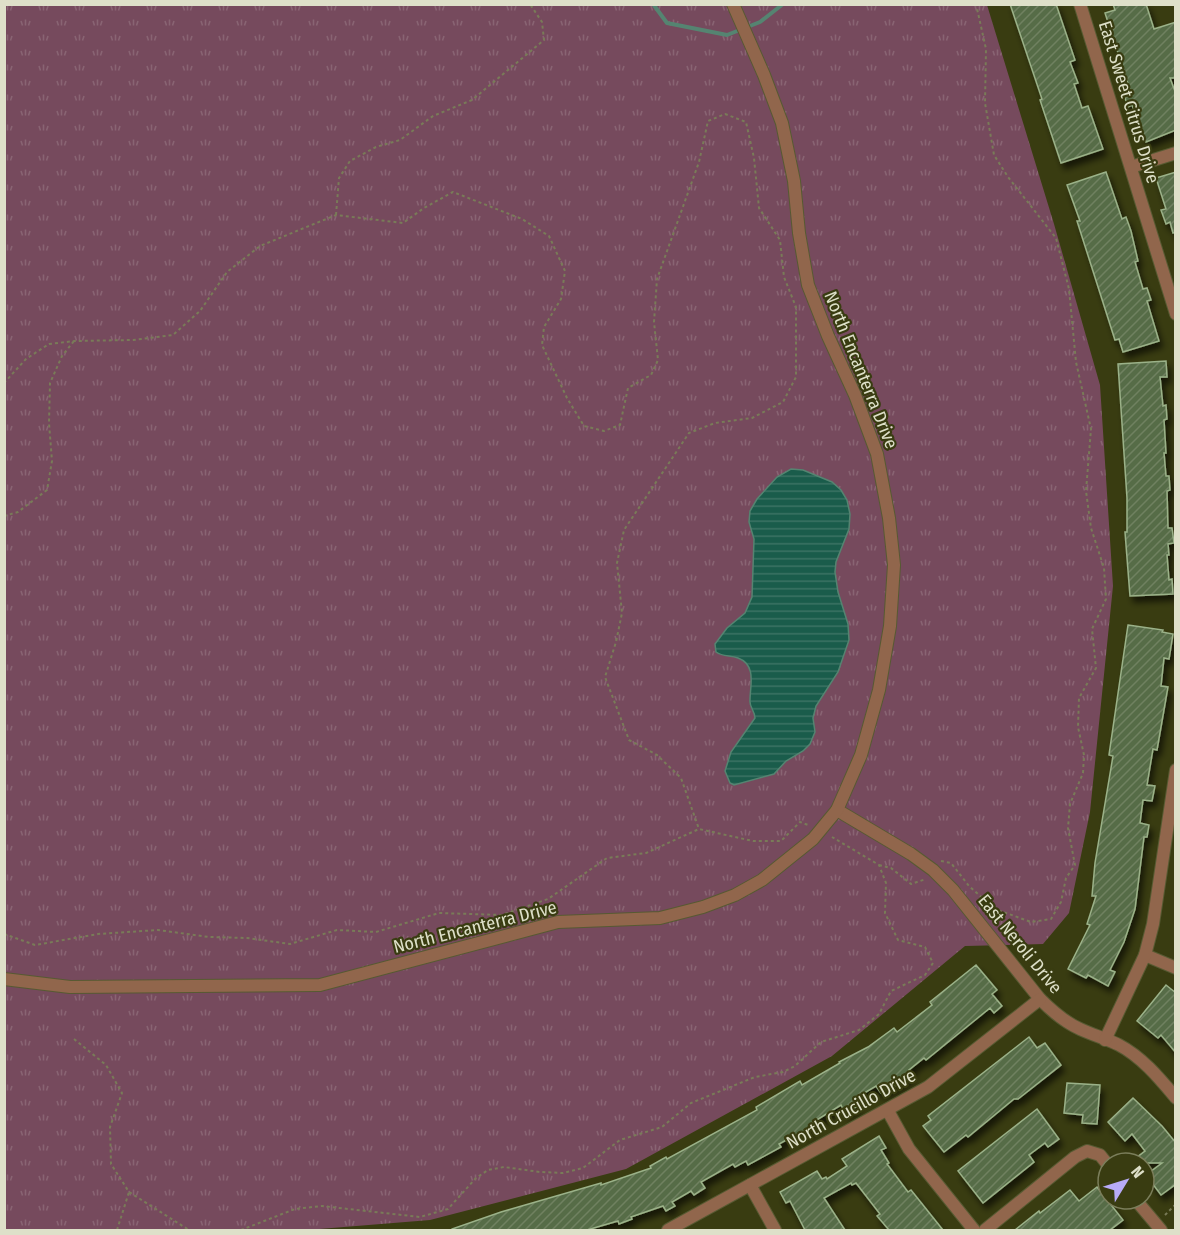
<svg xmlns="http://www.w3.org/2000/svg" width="1180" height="1235" font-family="'Fira Sans Condensed',sans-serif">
  <defs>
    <pattern id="grass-tufts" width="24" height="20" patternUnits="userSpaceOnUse" patternTransform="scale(1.5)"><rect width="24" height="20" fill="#764a5d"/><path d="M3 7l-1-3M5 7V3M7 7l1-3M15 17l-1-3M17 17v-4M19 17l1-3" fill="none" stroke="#896473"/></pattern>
    <pattern id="water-rules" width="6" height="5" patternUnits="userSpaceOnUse" patternTransform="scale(1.5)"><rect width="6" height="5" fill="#1a5c4b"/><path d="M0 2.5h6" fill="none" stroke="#3b7364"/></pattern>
    <pattern id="building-hatch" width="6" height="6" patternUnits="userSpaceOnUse" patternTransform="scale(1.5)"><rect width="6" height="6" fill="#576c47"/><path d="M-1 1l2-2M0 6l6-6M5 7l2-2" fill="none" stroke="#6f8160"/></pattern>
    <filter id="shadow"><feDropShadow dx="3.5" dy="6" stdDeviation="3" flood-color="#0009"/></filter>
  </defs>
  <rect width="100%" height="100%" fill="#393c11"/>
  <polygon fill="url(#grass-tufts)" points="5,5 987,5 1054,224 1100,385 1113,586 1090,812 1069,913 1043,944 965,946 832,1056 626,1169 430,1220 307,1230 5,1230"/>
  <path fill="url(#water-rules)" stroke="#558471" stroke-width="1.5" d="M791 469 803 470 832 482 841 490 847 500 850 514 849 529 836 562 835 572 838 592 848 624 849 640 838 672 816 706 813 718 815 732 810 744 803 751 786 761 774 774 734 785 730 783 725 771 731 752 755 718C755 711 749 707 750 700 750 686 757 665 738 658 730 655 723 657 716 652L715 644 727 628 745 613 752 597 754 539 749 522 750 511 757 499 777 477Z"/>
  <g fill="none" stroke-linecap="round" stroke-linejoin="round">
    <polyline stroke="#558471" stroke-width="4" points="653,4 667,23 727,35 760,22 783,4"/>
  </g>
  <g fill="url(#building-hatch)" stroke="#9bb289" stroke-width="1.5" filter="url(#shadow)">
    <polygon points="1010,4 1056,4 1075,60 1070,62 1078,83 1074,84 1082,108 1088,106 1103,149 1061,163 1040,100 1042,99"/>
    <polygon points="1113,4 1146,4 1154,29 1176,22 1176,78 1170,78 1176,94 1176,130 1146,142 1132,105 1128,107 1124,95 1131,93 1123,68 1119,70 1114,58 1119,56 1105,13 1115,10"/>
    <polygon points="1106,172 1122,219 1126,217 1131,231 1138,261 1135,262 1143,289 1147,288 1151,300 1147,301 1159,341 1123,352 1119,339 1115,340 1077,221 1080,221 1067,185"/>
    <polygon points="1176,172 1176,232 1173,233 1170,222 1166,224 1161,210 1166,209 1156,178"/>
    <polygon points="1166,361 1167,377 1160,377 1163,406 1166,405 1167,419 1164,420 1166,453 1164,453 1166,476 1169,476 1170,490 1167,491 1168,528 1172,528 1174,543 1168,544 1169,555 1167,555 1169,580 1172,579 1173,594 1130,596 1125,532 1127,532 1127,498 1118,364"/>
    <polygon points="1128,625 1163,630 1162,632 1173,634 1169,659 1164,658 1161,686 1168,687 1157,750 1153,749 1147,785 1155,786 1152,801 1143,800 1140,823 1149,825 1147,837 1144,837 1135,909 1124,942 1110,970 1115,972 1108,986 1088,975 1086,978 1068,969 1090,925 1087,924 1096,896 1092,896 1095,863 1113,756 1109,755"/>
    <polygon points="976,965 997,990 992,994 1002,1006 994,1013 990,1008 926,1060 924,1058 909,1070 912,1074 902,1082 881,1093 876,1086 854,1099 858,1106 845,1113 841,1105 810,1124 813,1128 800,1135 799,1133 779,1144 781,1147 748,1165 746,1161 735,1167 733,1164 701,1182 705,1188 694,1195 691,1191 672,1202 675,1206 666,1211 663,1206 631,1217 632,1219 619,1224 618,1221 587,1230 452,1230 452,1229 501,1212 601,1183 601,1185 651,1168 650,1166 666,1157 667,1159 757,1110 756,1107 800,1081 802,1085 840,1063 839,1062 868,1047 894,1028 897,1032 932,1005 930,1002"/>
    <polygon points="1166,985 1176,993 1176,1053 1161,1035 1158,1038 1137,1021"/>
    <polygon points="1029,1037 1037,1048 1045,1043 1061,1065 1018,1099 1014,1099 968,1137 966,1135 944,1152 923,1126 931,1120 928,1116"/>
    <polygon points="1067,1083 1100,1085 1097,1124 1082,1123 1083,1115 1064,1113"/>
    <polygon points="1133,1098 1162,1126 1176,1143 1176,1184 1161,1195 1146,1175 1162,1163 1129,1163 1145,1151 1132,1134 1125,1141 1108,1122"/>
    <polygon points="1037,1109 1059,1139 1048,1147 1045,1143 1029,1155 1034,1162 983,1203 958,1171"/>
    <polygon points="879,1136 886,1148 881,1150 889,1163 887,1164 908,1192 911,1190 943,1230 889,1230 877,1216 880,1214 856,1183 852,1185 851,1183 824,1198 845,1230 805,1230 790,1201 786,1203 780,1192 817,1171 822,1179 826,1177 827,1179 847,1166 842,1159"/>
    <polygon points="1097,1187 1123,1220 1110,1230 1015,1230 1039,1211 1040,1213 1070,1190 1079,1201"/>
  </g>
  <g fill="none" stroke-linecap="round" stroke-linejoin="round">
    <defs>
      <g id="street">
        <polyline points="1080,4 1176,314"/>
        <polyline points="1131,167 1176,153"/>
        <path d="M837 810 911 854 933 870 953 890 1040 999C1052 1011 1064 1022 1080 1029 1093 1035 1107 1039 1119 1045 1142 1057 1160 1079 1176 1098"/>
        <polyline points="1145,955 1176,968"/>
        <polyline points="4,979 70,987 320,985 558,922 660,918 703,907 735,895 762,880 813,839 837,810 861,755 879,690 890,626 894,565 889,518 877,454 855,395 828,336 808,285 799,233 794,181 782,123 764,75 733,4"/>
        <polyline points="1105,1040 1145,955 1153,924 1176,770"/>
        <polyline points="888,1111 909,1149 974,1230"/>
        <polyline points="750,1185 775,1230"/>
        <polyline points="1135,1199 1161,1230"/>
        <polyline points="668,1230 928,1087 1040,999"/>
        <polyline points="985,1230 1075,1157 1087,1151 1100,1155 1108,1165"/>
      </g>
    </defs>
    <use href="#street" stroke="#575a32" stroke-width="14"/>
    <g stroke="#797b58" stroke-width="2" stroke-dasharray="3 3" stroke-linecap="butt">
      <polyline points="692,4 698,5"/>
      <polyline points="336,215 339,178 350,161 376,147 400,140 433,116 472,100 544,40 542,22 530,4"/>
      <polyline points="4,383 26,359 49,344 75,341 133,340 173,335 200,311 227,272 260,246 336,215 403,223 424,208 453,192 522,219 549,236 565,271 561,299 544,327 542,345 567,398 584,426 604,431 620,425 628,388 651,375 658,360 654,322 657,279 699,162 708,121 725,114 746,122 754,158 759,208 780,240 784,277 796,307 796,377 783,402 752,418 715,423 689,433 624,530 617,563 622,613 616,642 605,677 629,740 657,755 681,778 699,829"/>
      <polyline points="4,516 18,512 47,490 52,461 49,423 50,383 62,356 74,341"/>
      <polyline points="941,861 951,863 969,886 995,909 1031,922 1051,919 1061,902 1066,878 1075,865 1068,828 1070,804 1083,773 1084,755 1078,727 1079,698 1096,668 1092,629 1106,599 1104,568 1091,528 1086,491 1091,429 1076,362 1069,289 1056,238 1008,177 994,155 985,103 986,49 976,4"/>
      <polyline points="879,865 891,868 911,884 926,879"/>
      <polyline points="4,934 35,945 98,934 158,930 209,937 247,938 290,944 337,930 376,932 439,913 502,915 548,899 607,858 646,853 699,829 753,841 781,841 800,822 808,825"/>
      <polyline points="74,1039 106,1065 122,1093 110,1127 111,1164 129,1192 189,1230"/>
      <polyline points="1165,1215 1176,1204"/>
      <polyline points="117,1230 129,1192"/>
      <polyline points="241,1230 295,1209 322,1206 420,1217 448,1209 476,1178 488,1170 504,1167 540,1172 563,1173 583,1168 620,1140 662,1127 691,1103 755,1077 783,1072 795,1066 821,1042 859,1030 879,1014 891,991 925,975 933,963 925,947 898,940 885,913 886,883 879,865 832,837"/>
    </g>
    <use href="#street" stroke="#91664c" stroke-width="12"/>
  </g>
  <g text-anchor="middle" stroke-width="4.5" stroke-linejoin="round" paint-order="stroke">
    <g font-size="18" fill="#dee0c9" stroke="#393c11">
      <text transform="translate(1129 102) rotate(73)" y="6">East Sweet Citrus Drive</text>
      <text transform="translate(861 370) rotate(68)" y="6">North Encanterra Drive</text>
      <text transform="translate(475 927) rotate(-14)" y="6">North Encanterra Drive</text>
      <text transform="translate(1020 944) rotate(51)" y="6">East Neroli Drive</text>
      <text transform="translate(851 1109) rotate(-29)" y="6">North Crucillo Drive</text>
    </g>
  </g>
  <rect width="1180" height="1235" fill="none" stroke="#dee0c9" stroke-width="12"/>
  <g transform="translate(1126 1181) rotate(52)"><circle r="28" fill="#393c11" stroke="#7b7e5b" stroke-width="1.5"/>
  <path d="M0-4.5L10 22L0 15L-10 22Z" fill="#b8abf7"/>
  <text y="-9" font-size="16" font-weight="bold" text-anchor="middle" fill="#dee0c9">N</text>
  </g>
</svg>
